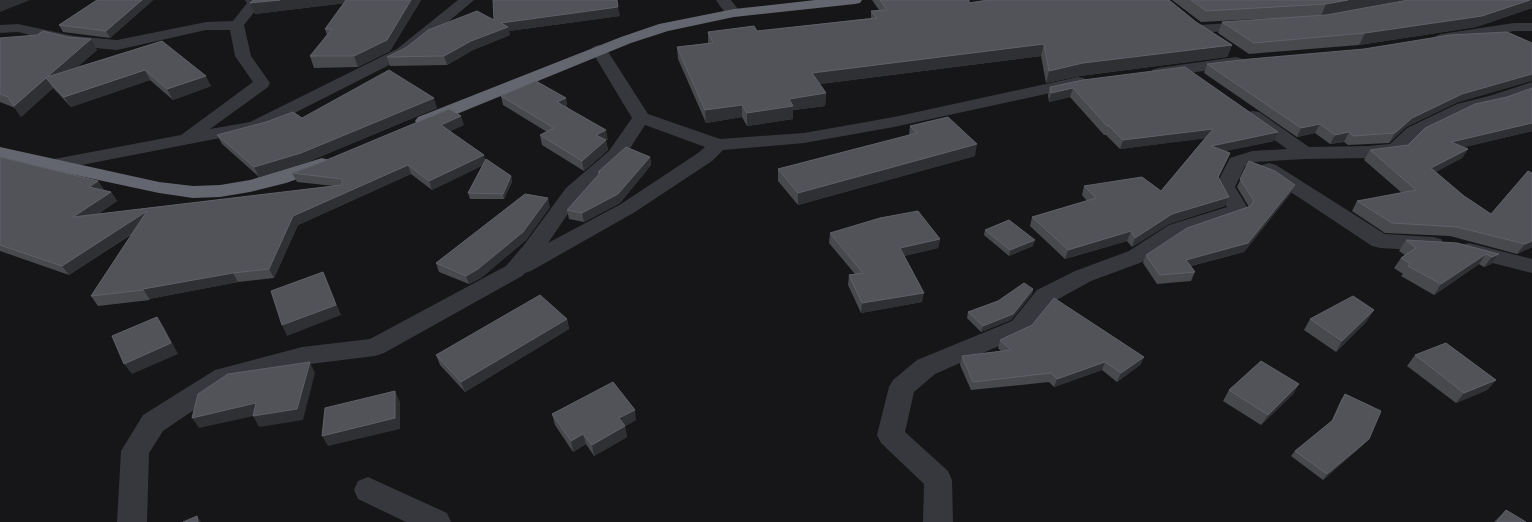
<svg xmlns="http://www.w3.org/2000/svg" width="1532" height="522" font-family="Inter,sans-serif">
  <rect width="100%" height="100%" fill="#161618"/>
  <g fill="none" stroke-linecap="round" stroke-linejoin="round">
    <g fill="#37383d" fill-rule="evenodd">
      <polygon points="245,0 263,1 244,25 251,56 270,83 268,87 210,129 250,122 397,49 458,0 474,0 409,55 261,130 56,170 49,168 46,164 49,160 181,135 253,82 235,56 230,30 206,30 117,50 74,46 18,32 0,33 0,25 18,24 74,36 117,40 206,22 233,21 247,3"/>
      <path d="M716 0H731L741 13 739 16C728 19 722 9 716 0Z"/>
      <polygon points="1249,22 1254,23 1256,26 1254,29 1198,33 1193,32 1191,29 1193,26 1198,25"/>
      <polygon points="1514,23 1532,23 1532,31 1514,31 1441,44 1436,42 1433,39 1436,36 1441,34"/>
      <path d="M599 45 605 47 648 114 720 139 804 133 894 117 1078 77 1084 78 1086 82 1084 86 1078 87 894 127 804 143 723 150 712 161 635 212 531 271 525 273 522 276 384 353 375 356 302 365 232 384 163 431 149 453 147 522H117L121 451 143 415 215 370 302 347 370 339 506 266 524 245 566 188 609 151 632 118 591 50 593 47ZM645 125 705 147 698 153 621 204 548 243 580 196 623 159Z"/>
      <polygon points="1236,57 1242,59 1244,62 1242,65 1158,78 1152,76 1150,73 1152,70 1158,68"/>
      <polygon points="1532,82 1532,93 1501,104 1469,112 1419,136 1402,153 1369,158 1305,159 1254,162 1245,166 1235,187 1249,210 1246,214 1183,235 1145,261 1091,281 1053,302 1028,333 935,374 914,392 905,432 948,471 952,480 953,522 923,522 924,484 881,443 877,435 889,387 893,380 917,360 1012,321 1037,290 1075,271 1129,251 1169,225 1227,207 1215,187 1230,158 1252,151 1287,149 1247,120 1244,116 1247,112 1253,111 1259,112 1309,147 1369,146 1390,144 1407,128 1457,104 1489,96"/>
      <polygon points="1269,163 1276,165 1385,234 1433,237 1441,239 1444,244 1441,249 1433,251 1380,248 1372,246 1262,173 1259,169 1262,165"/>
      <polygon points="1469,243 1532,259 1532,273 1461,255 1458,250 1461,245"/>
      <polygon points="368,477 447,513 451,522 406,522 358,499 354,490 358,481"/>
    </g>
    <g fill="#63666e" fill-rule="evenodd">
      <polygon points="815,0 862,0 860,3 855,4 734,17 668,31 631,43 430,125 424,126 418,125 415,121 418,117 621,37 659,24 734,9"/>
      <polygon points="0,147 159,182 193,186 220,185 250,180 322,158 329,160 332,164 329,168 286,183 250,192 220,197 193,198 159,193 0,159"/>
    </g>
  </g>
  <g fill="#47494d">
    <polygon points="97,0 153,0 110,38 63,32 59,25"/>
    <polygon points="421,0 390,51 358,67 314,68 310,56 327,35 325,29 344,3 255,14 250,3"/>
    <polygon points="872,0 969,0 969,3 1196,22 1232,45 1227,57 1080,76 1046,83 1041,56 820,84 826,93 825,106 793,110 793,119 747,126 742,117 706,123 678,59 677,47 708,43 708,32 757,31 871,18 871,11 879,10"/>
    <polygon points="1172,0 1403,0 1323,15 1532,0 1532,8 1476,27 1359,45 1249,54 1218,33 1222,22 1275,18 1201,22"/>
    <polygon points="620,16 509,31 510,35 473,50 447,65 390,66 387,57 494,20"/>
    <polygon points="0,38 97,50 77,67 162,41 211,86 173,100 150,80 71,107 53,88 21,117 15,108 0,102"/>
    <polygon points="1207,64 1456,103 1406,127 1389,143 1348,145 1344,142 1330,144 1315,133 1297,137 1204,73"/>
    <polygon points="1083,80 1274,141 1225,151 1230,153 1218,178 1225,206 1169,224 1132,247 1127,241 1065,259 1030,226 1032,217 1087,201 1082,195 1084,186 1161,191 1205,138 1120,149 1106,135 1104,135 1070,97 1049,102 1048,95 1050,87"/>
    <polygon points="501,96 566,98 567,107 608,140 606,140 608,150 584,171 542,145 540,135 547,132 503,105"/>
    <polygon points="1507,97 1532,131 1464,147 1468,149 1462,158 1435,172 1464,196 1491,214 1532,173 1532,247 1517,254 1450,236 1385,233 1352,211 1357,201 1402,193 1364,160 1370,150 1408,145"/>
    <polygon points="437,108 305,163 259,177 222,144 217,135 302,118"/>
    <polygon points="464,125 450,131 486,160 511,176 512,182 504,199 470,199 468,193 483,165 432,190 411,174 298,225 274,278 238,282 149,299 150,300 98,306 91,296 132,234 69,275 0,251 0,157 98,181 104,190 103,190 111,192 117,201 98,214 334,186 297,182 292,173"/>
    <polygon points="910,126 975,156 798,205 778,181 778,169 909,135"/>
    <polygon points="650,157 651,165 620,203 584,222 569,219 567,210 599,175 598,172"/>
    <polygon points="1249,161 1291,193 1244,252 1191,266 1195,272 1191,281 1157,284 1143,263 1146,255 1249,207 1237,187"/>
    <polygon points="550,207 526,240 481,278 469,284 439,272 436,263"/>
    <polygon points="985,230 1033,246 1009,256 984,235"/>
    <polygon points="830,233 940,239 938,248 904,256 922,302 861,313 848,285 849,275 855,274 829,243"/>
    <polygon points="1406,240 1499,254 1491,264 1484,267 1479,264 1434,295 1401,276 1403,274 1394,268 1401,258 1405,255 1399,251"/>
    <polygon points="1033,289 1032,294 1011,320 981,332 967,318 968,312"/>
    <polygon points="567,319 569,329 465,392 440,365 436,355"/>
    <polygon points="1310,319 1367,321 1336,352 1304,330"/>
    <polygon points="1000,340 1144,357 1140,365 1117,382 1102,370 1054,387 1049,382 971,390 960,365 962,356 1001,351 998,348"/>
    <polygon points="1415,355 1496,380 1487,390 1456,403 1407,366"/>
    <polygon points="1299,384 1293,394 1261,425 1223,401 1229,390"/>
    <polygon points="1345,394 1364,444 1323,480 1291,456 1295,451 1331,422 1341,400"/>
    <polygon points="552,414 636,420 625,426 627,437 594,456 586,444 573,452 555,425"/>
    <polygon points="1506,510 1526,522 1494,522"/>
  </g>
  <g fill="#2f3033">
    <polygon points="0,0 30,0 0,12"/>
    <polygon points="142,0 153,0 110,38 106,31"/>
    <polygon points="280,0 356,0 356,2 255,14 250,3"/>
    <polygon points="411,0 421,0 390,51 358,67 354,56"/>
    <polygon points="1348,0 1403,0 1321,16 1326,4"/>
    <polygon points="1530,0 1532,0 1532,8 1476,27 1359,45 1365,33"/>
    <polygon points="618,7 620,16 509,31 510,35 473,50 447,65 444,56 501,23"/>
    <polygon points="91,39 97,50 55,87 47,77"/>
    <polygon points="1044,44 1041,56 812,85 812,73"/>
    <polygon points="1232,45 1227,57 1080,76 1046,83 1049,71 1083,63"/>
    <polygon points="145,70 150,80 71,107 64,97"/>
    <polygon points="1532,74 1532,81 1456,103 1406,127 1389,143 1395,133 1412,118 1462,94"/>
    <polygon points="206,76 211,86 173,100 167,89"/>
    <polygon points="46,78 53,88 21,117 14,106"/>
    <polygon points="1073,88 1070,97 1049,102 1051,93"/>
    <polygon points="826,93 825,106 793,110 793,119 747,126 747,113 789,99"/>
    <polygon points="434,98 437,108 305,163 259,177 254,167"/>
    <polygon points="566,98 567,107 559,111 557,102"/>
    <polygon points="742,105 742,117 706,123 705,110"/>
    <polygon points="461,116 464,125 444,134 441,125"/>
    <polygon points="1532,123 1532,131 1445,152 1451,142"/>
    <polygon points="1320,124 1315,133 1297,137 1301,128"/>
    <polygon points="1213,129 1209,138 1120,149 1123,140"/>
    <polygon points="606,130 608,140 606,140 608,150 584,171 582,161 596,135"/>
    <polygon points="1278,132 1274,141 1207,155 1211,146"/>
    <polygon points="1349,132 1344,142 1330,144 1335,135"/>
    <polygon points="977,144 975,156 798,205 798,193"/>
    <polygon points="1468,149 1462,158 1425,178 1431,168"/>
    <polygon points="1230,153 1226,162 1214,186 1218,177"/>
    <polygon points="484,155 486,164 432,190 429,181"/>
    <polygon points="650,157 651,165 620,203 584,222 582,213"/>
    <polygon points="408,165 411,174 298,225 274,278 269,269 293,216"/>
    <polygon points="511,176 512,182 504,199 503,194"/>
    <polygon points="98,181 104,190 95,196 89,187"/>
    <polygon points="1295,185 1291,193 1244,252 1182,268 1186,260"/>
    <polygon points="111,192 117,201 79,226 73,217"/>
    <polygon points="1229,197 1225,206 1169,224 1132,247 1135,238 1172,214"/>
    <polygon points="548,198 550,207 526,240 481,278 469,284 466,276"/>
    <polygon points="147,211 152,220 69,275 62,266"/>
    <polygon points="1131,231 1127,241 1065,259 1068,250"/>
    <polygon points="940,239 938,248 899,257 900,248"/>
    <polygon points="1035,240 1033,246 1009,256 1010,250"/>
    <polygon points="1532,241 1532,247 1517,254 1525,244"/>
    <polygon points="1486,254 1479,264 1434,295 1441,284"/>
    <polygon points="1499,254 1491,264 1484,267 1492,257"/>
    <polygon points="323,272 328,283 341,315 287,336 282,325"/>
    <polygon points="233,273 238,282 149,299 150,300 143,289"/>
    <polygon points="1033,289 1032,294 1011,320 981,332 983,326"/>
    <polygon points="924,293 922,302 861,313 862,303"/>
    <polygon points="1374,310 1367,321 1336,352 1342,341"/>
    <polygon points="157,317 164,327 178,354 132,374 124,364"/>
    <polygon points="567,319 569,329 465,392 461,382"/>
    <polygon points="1144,357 1140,365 1117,382 1121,373"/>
    <polygon points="310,362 315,373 303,420 259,427 253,416"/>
    <polygon points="1105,362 1102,370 1054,387 1057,379"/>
    <polygon points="1496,380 1487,390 1456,403 1464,393"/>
    <polygon points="1299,384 1293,394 1261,425 1268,415"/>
    <polygon points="395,391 400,402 400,429 328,446 322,436"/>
    <polygon points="256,403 263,414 199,428 192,418"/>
    <polygon points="635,410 636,420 621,429 619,418"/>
    <polygon points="625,426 627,437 594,456 592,445"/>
    <polygon points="583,434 586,444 573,452 571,441"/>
    <polygon points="1369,439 1364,444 1323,480 1327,474"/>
    <polygon points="197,516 201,522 198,522"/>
  </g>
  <g fill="#525359" stroke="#5f6168">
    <polygon points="97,0 142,0 106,31 59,25"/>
    <polygon points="253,0 280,0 250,3"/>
    <polygon points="346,0 411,0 387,40 354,56 310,56 332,29 325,29"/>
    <polygon points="493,0 617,0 618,7 501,23 508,27 471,41 444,56 387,57 407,47 428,30 477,11 494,20"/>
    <polygon points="880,0 969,0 969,3 988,0 1169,0 1196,22 1232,45 1083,63 1049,71 1044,44 812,73 826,93 789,99 793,106 747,113 742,105 705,110 677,47 713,43 708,32 754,26 757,31 877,18 871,11 887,10"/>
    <polygon points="1191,0 1348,0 1326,4 1206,11"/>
    <polygon points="1408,0 1530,0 1482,16 1365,33 1254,43 1222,22 1326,15"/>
    <polygon points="43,31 68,37 91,39 47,77 162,41 206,76 167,89 145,70 64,97 46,78 14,106 8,97 0,94 0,38 37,35"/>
    <polygon points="1507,32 1532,43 1532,74 1462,94 1412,118 1395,133 1353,136 1349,132 1335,135 1320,124 1301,128 1207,64 1250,59 1364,49 1450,35"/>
    <polygon points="1185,67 1278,132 1211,146 1230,153 1218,177 1229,197 1172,214 1135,238 1131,231 1068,250 1032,217 1096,198 1084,186 1142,177 1161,191 1213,129 1123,140 1109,126 1107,126 1073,88 1051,93 1050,87 1083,80"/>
    <polygon points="389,70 434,98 301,153 254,167 217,135 266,122 293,112 302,118"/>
    <polygon points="536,81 566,98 557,102 606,130 596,135 606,140 582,161 540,135 554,128 501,96"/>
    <polygon points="1532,88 1532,123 1451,142 1468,149 1431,168 1464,196 1491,214 1528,171 1532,173 1532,241 1525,244 1457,227 1392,223 1357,201 1416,190 1370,150 1408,145 1425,128 1475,104 1507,97"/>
    <polygon points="449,109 461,116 441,125 484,155 429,181 408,165 293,216 269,269 233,273 143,289 143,290 91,296 147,211 62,266 0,245 0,157 98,181 89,187 111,192 73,217 342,185 342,179 292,173 317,164"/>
    <polygon points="948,117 977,144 798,193 778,169 917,133 910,126"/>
    <polygon points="626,147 650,157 618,194 582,213 567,210 600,173 598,172"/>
    <polygon points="486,159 511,176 503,194 468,193"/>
    <polygon points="1249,161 1275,171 1295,185 1248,243 1186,260 1195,272 1160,275 1146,255 1187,228 1251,206 1254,201 1240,179"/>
    <polygon points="525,194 548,198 523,232 478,269 466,276 436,263"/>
    <polygon points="918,211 940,239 900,248 924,293 862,303 849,275 863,273 830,233 880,218"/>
    <polygon points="1009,220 1035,240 1010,250 985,230"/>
    <polygon points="1406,240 1457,243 1499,254 1492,257 1486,254 1441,284 1408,266 1410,264 1401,258 1416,248"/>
    <polygon points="323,272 336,305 282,325 271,291"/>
    <polygon points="1024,283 1033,289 1013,314 983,326 968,312 998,301"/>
    <polygon points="540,295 567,319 461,382 436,355"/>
    <polygon points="1353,296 1374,310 1342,341 1310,319"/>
    <polygon points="1054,298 1144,357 1121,373 1105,362 1057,379 1051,373 973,382 962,356 1011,350 1000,340 1032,325"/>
    <polygon points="157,317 171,343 124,364 112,336"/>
    <polygon points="1446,343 1496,380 1464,393 1415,355"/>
    <polygon points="1261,361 1299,384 1268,415 1229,390"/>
    <polygon points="310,362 297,409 253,416 256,403 192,418 198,394 228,374"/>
    <polygon points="613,382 635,410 619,418 625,426 592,445 583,434 571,441 552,414"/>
    <polygon points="395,391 395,418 322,436 325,408"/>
    <polygon points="1345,394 1381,411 1369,439 1327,474 1295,451 1333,420"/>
    <polygon points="1506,510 1526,522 1497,522"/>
    <polygon points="197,516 198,522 183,522"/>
  </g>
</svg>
